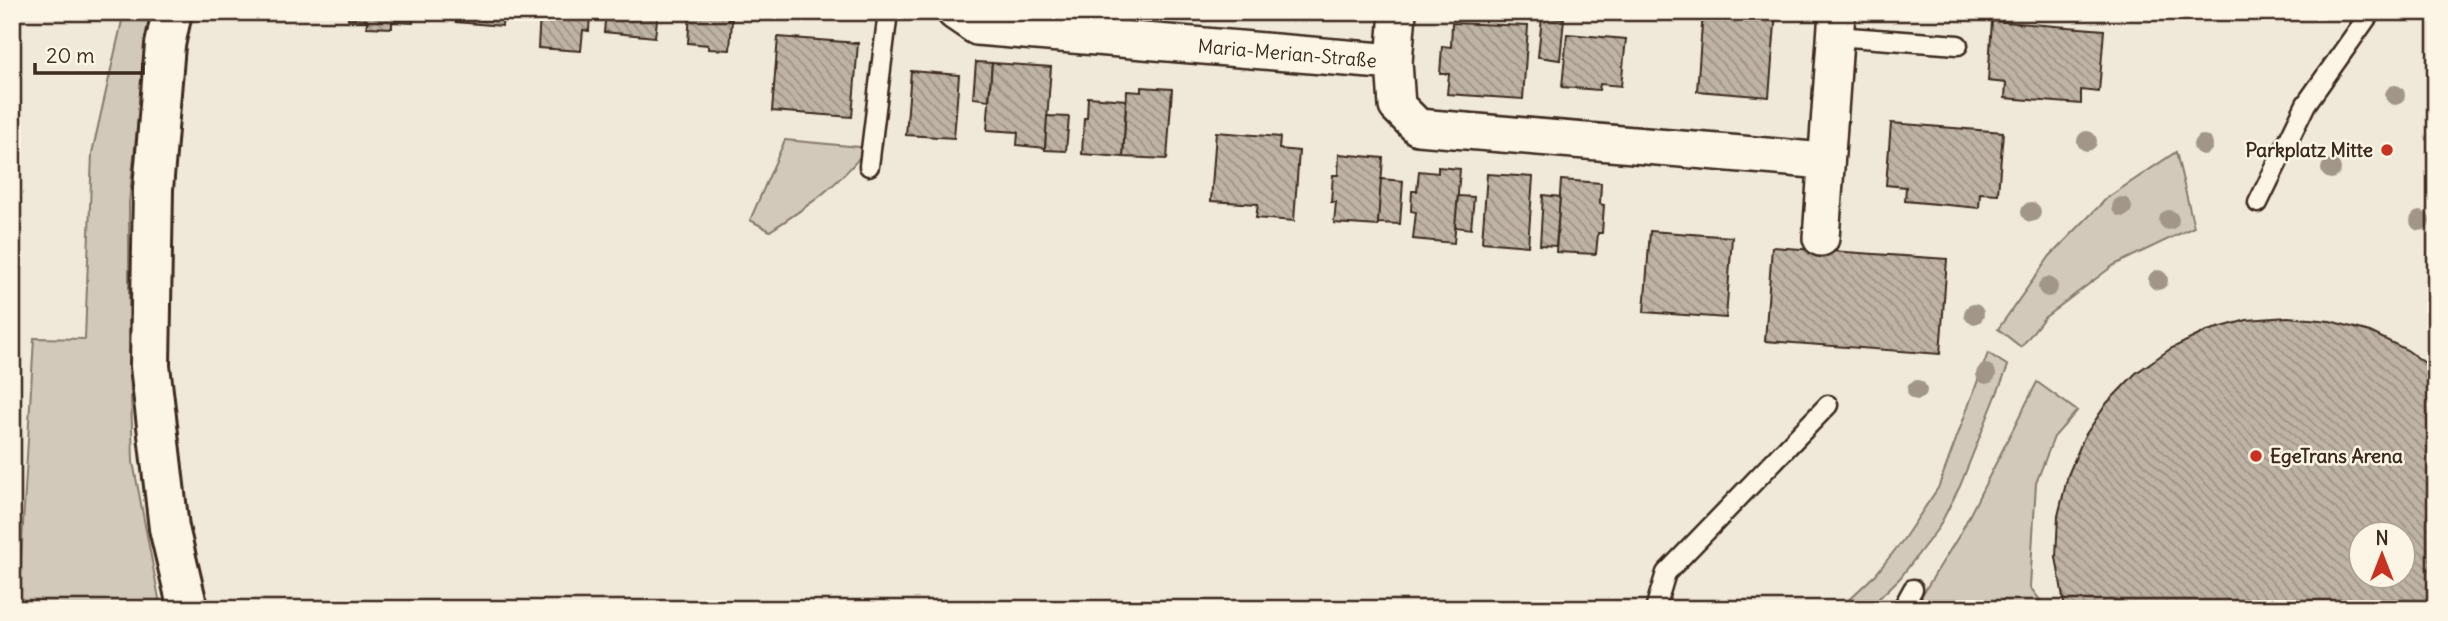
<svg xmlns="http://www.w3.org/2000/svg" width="2448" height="621" font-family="Delius,sans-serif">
  <defs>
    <pattern id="building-back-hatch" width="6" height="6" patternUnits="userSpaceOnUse" patternTransform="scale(1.75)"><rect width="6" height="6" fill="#beb3a4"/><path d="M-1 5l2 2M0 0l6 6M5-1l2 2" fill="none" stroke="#9c9285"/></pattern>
  </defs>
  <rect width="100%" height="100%" fill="#f0e9d9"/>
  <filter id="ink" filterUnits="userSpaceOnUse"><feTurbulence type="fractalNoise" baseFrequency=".0143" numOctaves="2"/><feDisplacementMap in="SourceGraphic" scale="14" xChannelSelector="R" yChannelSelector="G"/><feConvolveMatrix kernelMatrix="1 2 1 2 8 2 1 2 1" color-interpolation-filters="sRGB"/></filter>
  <g filter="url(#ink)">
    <g fill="#d2c9ba" stroke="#867a6c" stroke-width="2">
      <polygon points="124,12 153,12 144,63 129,203 129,326 133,462 161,609 18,609 34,338 85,339 92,153"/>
      <path d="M785 140 860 147 864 152C838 186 805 208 770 231L750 220Z"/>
      <polygon points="2176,152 2194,227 2114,265 2044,318 2021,347 1998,329 2050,256 2107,198"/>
      <polygon points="1988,353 2008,366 1960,486 1939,527 1900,578 1868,609 1839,609 1876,574 1903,540 1938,488"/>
      <polygon points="2037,382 2077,411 2054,437 2036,483 2030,587 2047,609 1921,609 1922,595 1960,534"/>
    </g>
    <g fill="url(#building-back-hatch)" stroke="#3b2a1e" stroke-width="2" fill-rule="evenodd">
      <polygon points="349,12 414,12 413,23 392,22 392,28 367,27 367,20 348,19"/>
      <polygon points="456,12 503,12 502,26 456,22"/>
      <polygon points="540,12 590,12 589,31 583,30 581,51 538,48"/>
      <polygon points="606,12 658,12 655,37 604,32"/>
      <polygon points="690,12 729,12 728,20 732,20 730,50 708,49 708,45 688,43"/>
      <polygon points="1260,12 1334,12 1333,20"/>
      <polygon points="1703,12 1776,12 1769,97 1697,91"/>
      <polygon points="1542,17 1564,19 1560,60 1538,57"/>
      <polygon points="1992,21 2104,30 2099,92 2081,90 2081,104 2005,98 2006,83 1988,81"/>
      <polygon points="1452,23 1528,26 1523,99 1447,94 1449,74 1440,74 1442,46 1451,47"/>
      <polygon points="1567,34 1626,39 1621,86 1600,84 1599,90 1562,87"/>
      <polygon points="778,37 858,43 852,117 772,111"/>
      <polygon points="976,62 992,63 989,100 973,98"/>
      <polygon points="992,63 1051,67 1045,148 1017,145 1018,132 987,130"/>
      <polygon points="911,71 959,75 954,138 906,135"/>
      <polygon points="1141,87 1172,89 1167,159 1123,157 1127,91 1141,92"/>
      <polygon points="1088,97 1126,100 1123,157 1082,154 1084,118 1087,118"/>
      <polygon points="1047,116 1069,117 1066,151 1045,150"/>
      <polygon points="1891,123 2003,132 1998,194 1980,193 1979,208 1905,201 1906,187 1886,185"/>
      <polygon points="1216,132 1280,137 1279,149 1299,151 1294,221 1256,218 1258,204 1211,201"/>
      <polygon points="1339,154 1383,158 1378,226 1334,223 1336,202 1331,202 1333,175 1338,175"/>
      <polygon points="1438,167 1460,169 1454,243 1413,239 1416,212 1411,211 1412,191 1417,191 1419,171 1438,173"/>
      <polygon points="1487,174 1533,177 1528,246 1482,242"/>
      <polygon points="1381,179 1403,181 1400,224 1378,223"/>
      <polygon points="1561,180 1601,183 1600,204 1604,205 1602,233 1598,233 1596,254 1556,252"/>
      <polygon points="1543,195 1560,197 1556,246 1540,245"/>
      <polygon points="1458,196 1474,197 1471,229 1455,227"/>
      <polygon points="1650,231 1732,237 1726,318 1644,312"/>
      <polygon points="1772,247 1947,259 1940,354 1765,341"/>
      <path d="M2288 317 2330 321 2370 332 2407 350 2436 371V609H2065L2056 557 2058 516 2068 475 2084 437 2107 403 2136 373 2170 349 2207 331 2247 320ZM2360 534H2402V576H2360Z"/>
    </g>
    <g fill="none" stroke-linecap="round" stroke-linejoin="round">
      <defs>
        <g id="lane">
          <polyline points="1835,36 1958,45"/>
          <polyline points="869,166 888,12"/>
          <polyline points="2258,203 2306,104 2371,12"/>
          <polyline points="1655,609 1666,573 1828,405"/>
          <polyline points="1902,609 1913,589"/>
        </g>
        <g id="street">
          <path id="s1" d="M955 12 977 27 1394 62 1397 106 1418 127 1825 161"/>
          <polyline points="1394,62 1398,12"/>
          <polyline points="1821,238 1837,12"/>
        </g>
        <polyline id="secondary" points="172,12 165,45 153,189 150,366 169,528 188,609"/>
      </defs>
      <use href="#lane" stroke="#3b2a1e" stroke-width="23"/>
      <use href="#street" stroke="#3b2a1e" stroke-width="40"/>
      <use href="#secondary" stroke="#3b2a1e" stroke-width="44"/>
      <use href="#lane" stroke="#fcf5e5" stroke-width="18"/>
      <use href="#street" stroke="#fcf5e5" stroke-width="35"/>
      <use href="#secondary" stroke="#fcf5e5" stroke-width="38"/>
    </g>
    <g fill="#a19688">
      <circle cx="2395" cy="95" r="10"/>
      <circle cx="2087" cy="141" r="10"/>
      <circle cx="2203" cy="145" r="10"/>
      <circle cx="2331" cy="169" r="10"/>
      <circle cx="2122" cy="207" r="10"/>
      <circle cx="2031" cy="212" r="10"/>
      <circle cx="2169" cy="220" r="10"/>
      <circle cx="2420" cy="221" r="10"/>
      <circle cx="2158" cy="280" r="10"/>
      <circle cx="2048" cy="287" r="10"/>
      <circle cx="1974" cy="314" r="10"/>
      <circle cx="1986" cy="374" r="10"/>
      <circle cx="1917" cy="390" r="10"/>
    </g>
  </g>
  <g fill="#c8321e" stroke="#fcf5e5" stroke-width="2.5">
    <circle cx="2387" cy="150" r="7"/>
    <circle cx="2256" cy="456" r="7"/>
  </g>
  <g text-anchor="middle" stroke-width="5" stroke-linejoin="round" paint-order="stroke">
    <g font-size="19" fill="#3b2a1e" stroke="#fcf5e5">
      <text dy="7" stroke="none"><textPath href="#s1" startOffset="338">Maria-Merian-Straße</textPath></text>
    </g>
    <g font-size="19" font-weight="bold" fill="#3b2a1e" stroke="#fcf5e5" text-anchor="end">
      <text x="2373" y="157">Parkplatz Mitte</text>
      <text x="2270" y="463" text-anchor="start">EgeTrans Arena</text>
    </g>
  </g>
  <rect width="2448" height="621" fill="none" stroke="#fcf5e5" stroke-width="42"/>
  <rect x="21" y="21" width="2406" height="579" fill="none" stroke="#3b2a1e" stroke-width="2.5" filter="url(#ink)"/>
  <g transform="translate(2382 555)"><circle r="33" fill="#fcf5e5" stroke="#afa495" stroke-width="2"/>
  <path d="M0-5L12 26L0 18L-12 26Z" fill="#c8321e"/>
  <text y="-10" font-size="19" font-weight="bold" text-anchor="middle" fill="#3b2a1e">N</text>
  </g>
  <path d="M35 63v10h108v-10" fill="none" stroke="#3b2a1e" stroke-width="3.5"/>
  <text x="46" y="63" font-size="21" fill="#3b2a1e" stroke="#fcf5e5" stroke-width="5" paint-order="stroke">20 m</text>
</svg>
